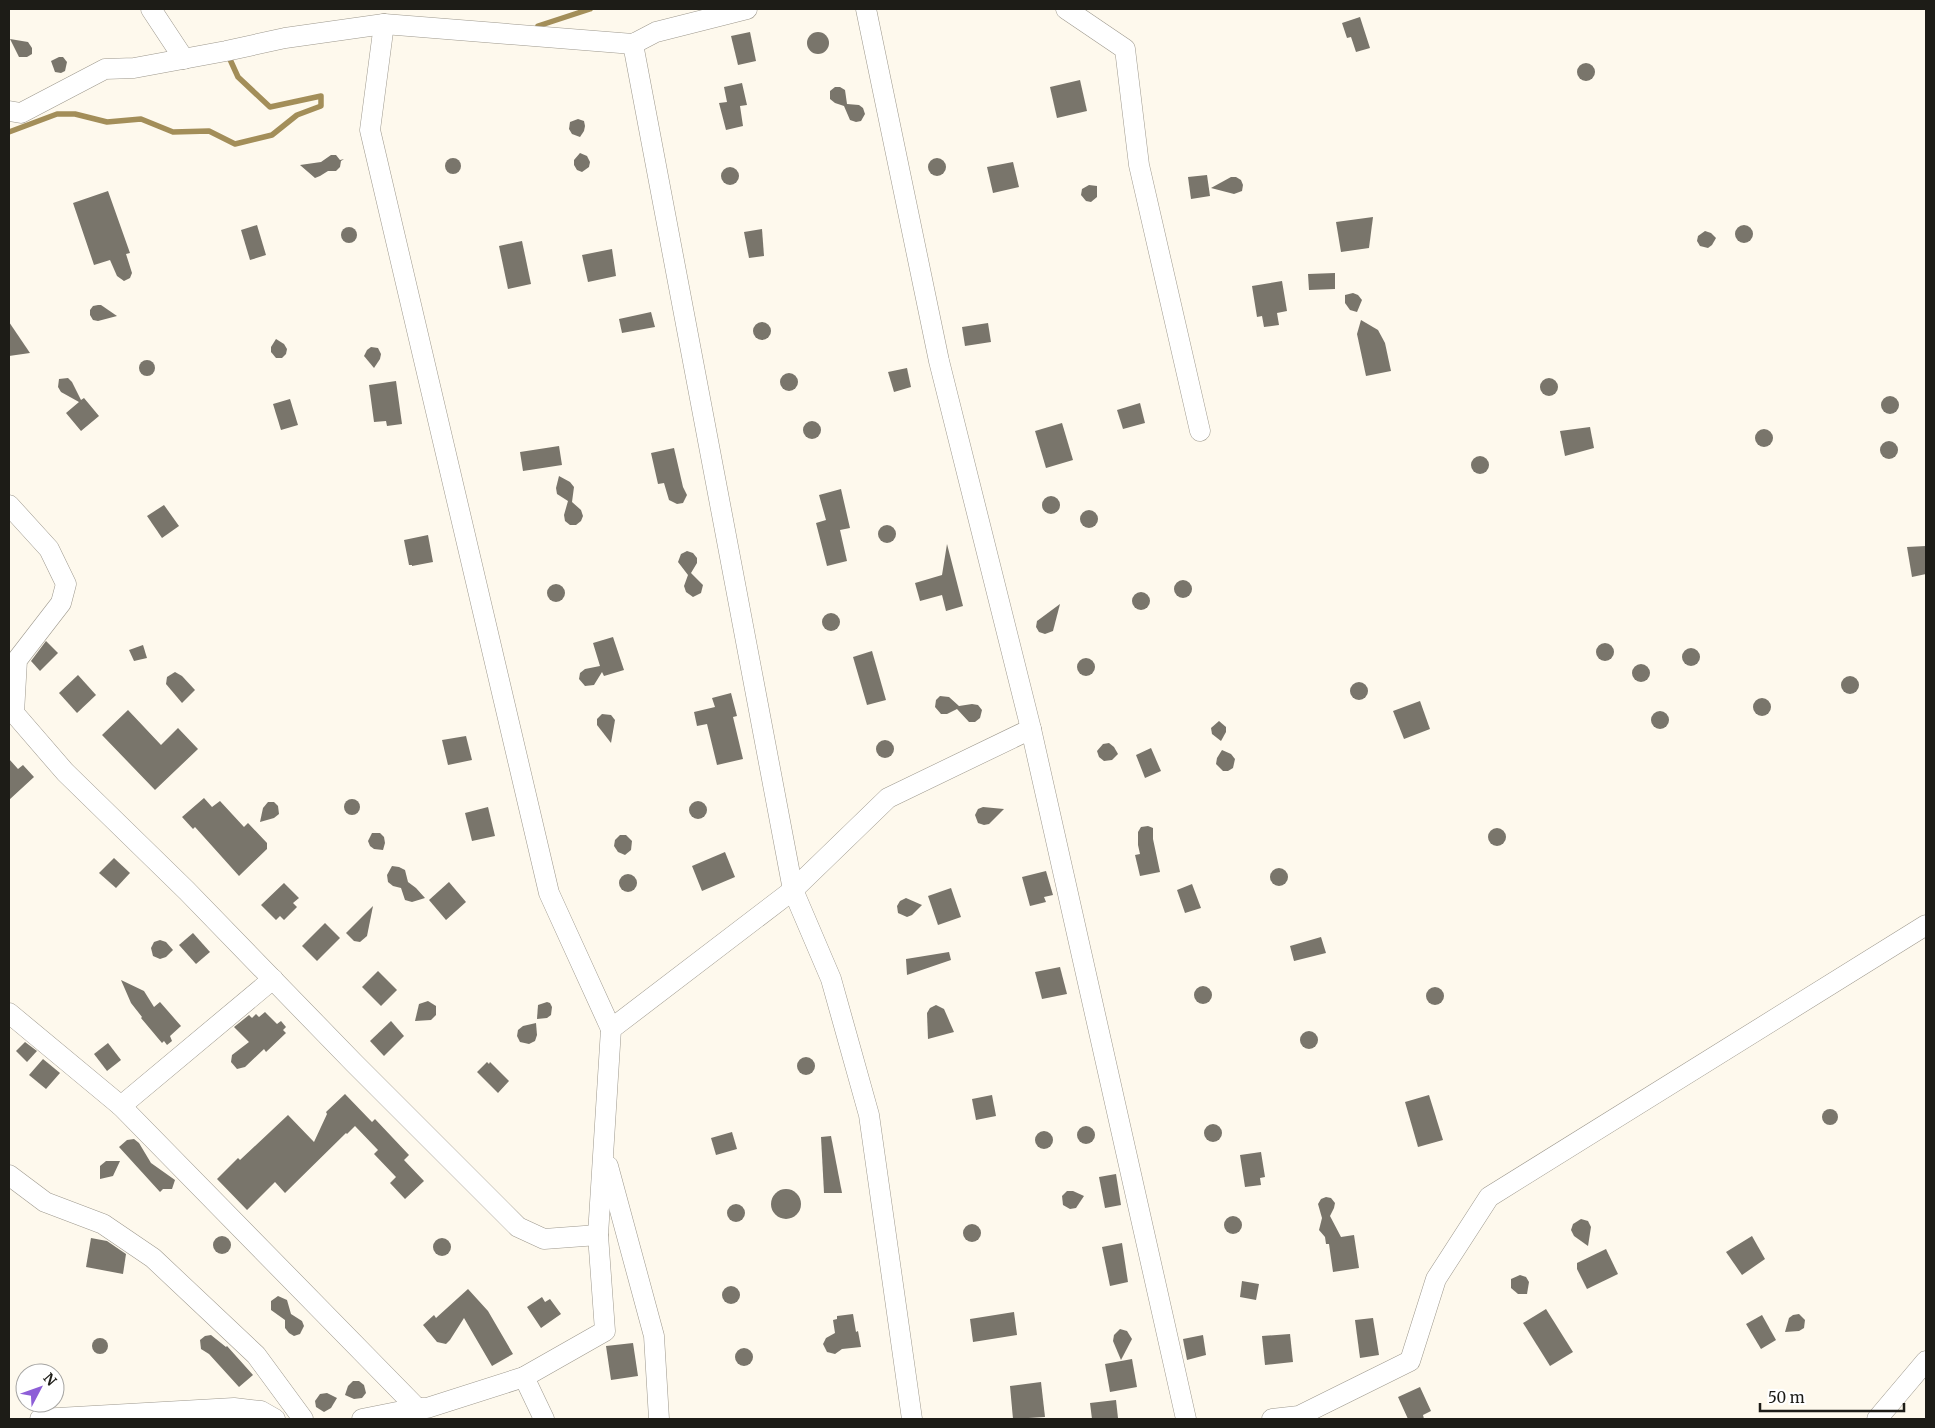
<svg xmlns="http://www.w3.org/2000/svg" width="1935" height="1428" font-family="Merriweather,serif">
  <rect width="100%" height="100%" fill="#fef9ed"/>
  <g fill="none" stroke-linecap="round" stroke-linejoin="round">
    <g stroke="#a38e59" stroke-width="5.5">
      <polyline points="538,26 590,9"/>
      <polyline points="9,132 57,114 75,114 107,122 141,119 173,132 209,131 235,144 272,135 297,115 321,106 321,96 270,107 238,77 228,55"/>
    </g>
  </g>
  <g fill="#79756b">
    <polygon points="1360,17 1370,48 1356,52 1351,37 1347,38 1342,23"/>
    <polygon points="750,32 756,61 738,65 731,36"/>
    <circle cx="818" cy="43" r="11"/>
    <polygon points="10,39 28,42 32,48 32,54 27,57 19,57"/>
    <polygon points="59,57 63,57 67,62 65,71 61,73 55,72 51,61"/>
    <circle cx="1586" cy="72" r="9"/>
    <polygon points="1080,80 1087,111 1057,118 1050,87"/>
    <polygon points="742,83 747,105 740,106 743,126 726,130 719,103 727,102 724,87"/>
    <polygon points="835,87 840,87 845,90 847,104 859,105 863,108 865,114 861,121 856,122 850,120 844,106 835,103 830,99 830,91"/>
    <polygon points="578,119 584,121 585,126 584,131 580,137 572,134 569,129 570,122"/>
    <polygon points="580,153 587,156 590,162 589,167 582,172 577,170 574,165 574,160"/>
    <polygon points="331,155 336,155 340,160 344,159 341,161 340,167 336,171 328,171 320,176 315,178 300,165 321,162"/>
    <circle cx="453" cy="166" r="8"/>
    <circle cx="937" cy="167" r="9"/>
    <polygon points="1013,162 1019,187 993,193 987,167"/>
    <circle cx="730" cy="176" r="9"/>
    <polygon points="1207,175 1210,196 1191,199 1188,177"/>
    <polygon points="1231,177 1236,177 1241,180 1243,185 1242,191 1234,194 1211,188"/>
    <polygon points="1089,185 1097,186 1097,197 1091,202 1086,201 1081,195 1082,189"/>
    <polygon points="108,191 130,253 126,254 132,273 130,278 124,281 117,276 110,260 94,265 73,203"/>
    <polygon points="1373,217 1369,248 1341,252 1336,222"/>
    <polygon points="257,225 266,255 250,260 241,230"/>
    <circle cx="1744" cy="234" r="9"/>
    <circle cx="349" cy="235" r="8"/>
    <polygon points="762,229 764,256 749,258 744,232"/>
    <polygon points="1705,231 1711,233 1716,238 1712,245 1708,248 1700,246 1697,241 1698,236"/>
    <polygon points="522,241 531,284 508,289 499,246"/>
    <polygon points="612,249 616,276 588,282 582,255"/>
    <polygon points="1335,273 1335,289 1309,290 1308,274"/>
    <polygon points="1282,281 1287,311 1277,313 1279,325 1264,327 1262,316 1257,317 1252,286"/>
    <polygon points="1353,293 1358,295 1362,300 1357,312 1350,310 1345,303 1345,295"/>
    <polygon points="98,305 101,305 117,316 98,321 93,320 90,315 90,310 93,306"/>
    <polygon points="651,312 655,327 622,333 619,319"/>
    <polygon points="1361,320 1378,330 1385,343 1391,371 1366,376 1357,334"/>
    <circle cx="762" cy="331" r="9"/>
    <polygon points="9,322 30,353 9,356"/>
    <polygon points="988,323 991,342 965,346 962,327"/>
    <polygon points="276,339 284,344 287,349 286,354 282,358 276,358 271,352 271,347"/>
    <polygon points="371,347 378,348 381,354 380,359 374,368 364,356 367,350"/>
    <circle cx="147" cy="368" r="8"/>
    <polygon points="907,368 911,387 894,392 888,372"/>
    <circle cx="789" cy="382" r="9"/>
    <polygon points="68,378 72,382 81,400 84,398 99,416 81,431 66,413 79,402 61,392 58,387 59,379"/>
    <circle cx="1549" cy="387" r="9"/>
    <polygon points="396,381 402,424 387,426 386,421 374,422 369,385"/>
    <circle cx="1890" cy="405" r="9"/>
    <polygon points="290,399 298,425 281,430 273,404"/>
    <polygon points="1140,403 1145,423 1123,429 1117,410"/>
    <circle cx="812" cy="430" r="9"/>
    <polygon points="1062,423 1073,460 1046,468 1035,431"/>
    <polygon points="1590,427 1594,448 1565,456 1560,431"/>
    <circle cx="1764" cy="438" r="9"/>
    <circle cx="1889" cy="450" r="9"/>
    <polygon points="559,446 562,465 523,471 520,452"/>
    <polygon points="674,448 683,487 687,495 683,503 677,504 669,500 664,483 658,484 651,453"/>
    <circle cx="1480" cy="465" r="9"/>
    <polygon points="559,476 570,482 574,487 572,502 581,510 583,516 581,521 576,525 570,525 565,521 564,515 568,501 557,494 556,488"/>
    <polygon points="841,489 850,528 840,530 847,561 827,566 816,523 826,520 819,495"/>
    <circle cx="1051" cy="505" r="9"/>
    <polygon points="164,505 179,526 162,538 147,516"/>
    <circle cx="1089" cy="519" r="9"/>
    <circle cx="887" cy="534" r="9"/>
    <polygon points="428,535 433,562 412,566 412,565 409,565 404,540"/>
    <polygon points="947,544 963,606 946,611 942,595 920,601 915,583 942,575"/>
    <polygon points="1926,546 1926,574 1912,577 1907,547"/>
    <polygon points="687,551 693,553 697,558 697,563 691,573 703,585 701,593 693,597 686,592 684,586 688,575 678,562 681,554"/>
    <circle cx="1183" cy="589" r="9"/>
    <circle cx="556" cy="593" r="9"/>
    <circle cx="1141" cy="601" r="9"/>
    <polygon points="1060,604 1053,631 1045,634 1039,632 1036,627 1037,621"/>
    <circle cx="831" cy="622" r="9"/>
    <polygon points="613,637 624,670 604,676 602,672 594,685 585,686 579,679 580,673 585,669 600,666 593,643"/>
    <polygon points="46,641 58,653 40,671 31,661"/>
    <circle cx="1605" cy="652" r="9"/>
    <polygon points="143,645 147,658 134,661 129,650"/>
    <circle cx="1691" cy="657" r="9"/>
    <polygon points="872,651 886,700 867,705 853,657"/>
    <circle cx="1086" cy="667" r="9"/>
    <circle cx="1641" cy="673" r="9"/>
    <polygon points="175,672 182,676 195,690 182,703 166,684 167,677"/>
    <polygon points="78,675 96,695 77,713 59,693"/>
    <circle cx="1850" cy="685" r="9"/>
    <circle cx="1359" cy="691" r="9"/>
    <polygon points="731,693 737,716 733,717 743,759 717,765 707,724 697,726 694,712 715,707 712,698"/>
    <polygon points="940,696 949,697 959,706 972,704 978,705 982,710 980,718 975,722 969,722 957,709 947,714 941,714 935,707 936,700"/>
    <circle cx="1762" cy="707" r="9"/>
    <polygon points="1420,701 1430,729 1404,739 1393,711"/>
    <polygon points="128,710 161,745 178,728 198,749 155,790 102,735"/>
    <circle cx="1660" cy="720" r="9"/>
    <polygon points="602,714 611,715 615,720 611,743 597,725 597,719"/>
    <polygon points="1219,721 1226,727 1226,732 1221,741 1212,734 1211,728"/>
    <polygon points="466,736 472,760 448,765 442,740"/>
    <circle cx="885" cy="749" r="9"/>
    <polygon points="1109,743 1114,747 1118,754 1112,760 1104,761 1099,757 1097,751 1103,744"/>
    <polygon points="1151,748 1161,771 1145,778 1136,755"/>
    <polygon points="1222,750 1231,754 1235,759 1233,768 1228,771 1223,771 1216,764 1217,758"/>
    <polygon points="9,759 18,769 23,765 34,777 9,800"/>
    <polygon points="204,798 212,807 220,801 244,827 248,823 267,843 267,849 239,876 195,827 193,829 182,817"/>
    <circle cx="352" cy="807" r="8"/>
    <circle cx="698" cy="810" r="9"/>
    <polygon points="268,802 274,802 278,806 279,814 274,818 260,822 263,808"/>
    <polygon points="488,807 495,836 472,841 465,813"/>
    <polygon points="983,807 1004,809 989,824 984,825 978,823 975,815 978,809"/>
    <polygon points="1148,826 1153,828 1153,839 1160,872 1140,876 1135,855 1140,854 1138,845 1138,832 1141,827"/>
    <circle cx="1497" cy="837" r="9"/>
    <polygon points="372,833 380,833 384,837 385,843 383,850 374,849 370,846 368,841"/>
    <polygon points="620,835 626,835 632,841 631,850 625,855 618,852 614,846 615,840"/>
    <polygon points="725,852 735,877 702,891 692,866"/>
    <polygon points="114,858 130,873 116,888 99,873"/>
    <polygon points="392,866 399,867 405,870 408,882 416,888 425,898 412,902 405,900 401,888 393,886 388,882 387,875"/>
    <circle cx="1279" cy="877" r="9"/>
    <polygon points="1046,871 1053,895 1044,897 1046,902 1030,906 1022,877"/>
    <circle cx="628" cy="883" r="9"/>
    <polygon points="449,882 466,902 446,920 429,900"/>
    <polygon points="284,883 299,898 293,903 297,907 284,920 280,916 276,920 261,905"/>
    <polygon points="1192,884 1201,908 1185,913 1177,890"/>
    <polygon points="951,888 961,917 938,925 928,896"/>
    <polygon points="906,898 922,905 912,915 907,917 898,913 897,906 900,901"/>
    <polygon points="373,906 367,936 360,942 354,941 346,933"/>
    <polygon points="325,923 340,938 317,961 302,946"/>
    <polygon points="193,933 210,952 196,964 179,945"/>
    <polygon points="1321,937 1326,953 1294,961 1290,946"/>
    <polygon points="160,940 166,942 173,950 166,957 160,959 153,956 151,948 154,942"/>
    <polygon points="949,952 951,960 907,975 906,959"/>
    <polygon points="1060,967 1067,994 1042,999 1035,972"/>
    <polygon points="378,971 397,990 381,1006 362,987"/>
    <polygon points="121,980 144,991 154,1007 160,1002 181,1026 170,1036 172,1041 167,1045 164,1041 162,1043 141,1018 142,1017 131,1003"/>
    <circle cx="1203" cy="995" r="9"/>
    <circle cx="1435" cy="996" r="9"/>
    <polygon points="428,1001 436,1006 436,1015 431,1020 415,1021 419,1004"/>
    <polygon points="547,1002 550,1003 552,1007 551,1015 547,1018 537,1019 538,1005"/>
    <polygon points="936,1005 944,1009 954,1032 928,1039 927,1013 930,1008"/>
    <polygon points="265,1012 277,1024 281,1021 286,1027 283,1030 286,1033 266,1052 264,1049 245,1067 237,1069 231,1062 232,1055 249,1042 234,1027 249,1015 252,1018 256,1014 259,1017"/>
    <polygon points="391,1021 404,1036 384,1056 370,1041"/>
    <polygon points="536,1023 537,1035 535,1041 529,1044 520,1042 517,1036 518,1030 523,1026"/>
    <circle cx="1309" cy="1040" r="9"/>
    <polygon points="25,1042 37,1051 27,1062 16,1051"/>
    <polygon points="108,1043 121,1060 107,1071 94,1054"/>
    <circle cx="806" cy="1066" r="9"/>
    <polygon points="43,1059 60,1073 46,1089 29,1075"/>
    <polygon points="487,1062 489,1064 490,1062 509,1081 498,1093 477,1072"/>
    <polygon points="345,1094 372,1122 375,1119 409,1155 404,1160 424,1181 405,1199 390,1183 396,1177 374,1154 378,1150 355,1126 347,1134 346,1133 285,1193 275,1182 247,1210 217,1179 238,1158 240,1160 288,1115 314,1142 327,1114 326,1112"/>
    <polygon points="992,1095 996,1116 976,1120 972,1099"/>
    <polygon points="1429,1095 1443,1140 1418,1147 1405,1102"/>
    <circle cx="1830" cy="1117" r="8"/>
    <circle cx="1213" cy="1133" r="9"/>
    <circle cx="1086" cy="1135" r="9"/>
    <circle cx="1044" cy="1140" r="9"/>
    <polygon points="732,1132 737,1149 716,1155 711,1138"/>
    <polygon points="831,1136 842,1193 824,1193 821,1137"/>
    <polygon points="134,1139 139,1143 151,1163 175,1180 172,1189 163,1189 160,1192 119,1147 127,1140"/>
    <polygon points="1261,1152 1265,1177 1260,1178 1261,1185 1245,1187 1240,1155"/>
    <polygon points="106,1161 120,1161 113,1176 100,1179 100,1166"/>
    <polygon points="1116,1174 1121,1205 1105,1208 1099,1177"/>
    <circle cx="786" cy="1204" r="15"/>
    <polygon points="1067,1191 1073,1191 1084,1196 1076,1208 1070,1209 1063,1205 1062,1196"/>
    <polygon points="1326,1197 1331,1198 1335,1203 1334,1208 1330,1216 1341,1237 1354,1235 1359,1268 1333,1272 1329,1244 1326,1244 1325,1237 1319,1230 1322,1218 1318,1204 1321,1199"/>
    <circle cx="736" cy="1213" r="9"/>
    <circle cx="1233" cy="1225" r="9"/>
    <polygon points="1581,1219 1588,1221 1591,1227 1588,1246 1574,1236 1571,1230 1573,1224"/>
    <circle cx="972" cy="1233" r="9"/>
    <circle cx="222" cy="1245" r="9"/>
    <polygon points="1752,1236 1765,1259 1742,1275 1726,1252"/>
    <circle cx="442" cy="1247" r="9"/>
    <polygon points="91,1238 107,1241 126,1254 123,1274 86,1267"/>
    <polygon points="1122,1243 1128,1282 1110,1286 1102,1247"/>
    <polygon points="1606,1249 1618,1274 1587,1289 1577,1269 1577,1263"/>
    <polygon points="1520,1275 1526,1277 1529,1282 1527,1294 1518,1294 1511,1288 1511,1279"/>
    <polygon points="1242,1281 1259,1284 1256,1300 1240,1297"/>
    <circle cx="731" cy="1295" r="9"/>
    <polygon points="468,1289 488,1311 513,1354 492,1366 464,1318 450,1340 446,1344 437,1342 423,1325 434,1315 436,1318"/>
    <polygon points="278,1296 287,1300 291,1314 302,1321 304,1326 300,1334 294,1336 289,1333 285,1328 285,1320 271,1310 271,1301"/>
    <polygon points="542,1297 545,1302 550,1299 561,1314 541,1328 527,1307"/>
    <polygon points="1546,1309 1573,1352 1550,1366 1523,1323"/>
    <polygon points="1014,1312 1017,1335 973,1342 970,1319"/>
    <polygon points="853,1314 856,1332 858,1331 861,1347 842,1349 835,1354 827,1352 823,1344 826,1338 835,1333 833,1320 837,1319 837,1316"/>
    <polygon points="1799,1314 1805,1320 1804,1328 1799,1331 1785,1332 1789,1318 1793,1315"/>
    <polygon points="1762,1315 1776,1340 1761,1349 1746,1324"/>
    <polygon points="1373,1318 1379,1355 1360,1358 1355,1320"/>
    <polygon points="1120,1329 1127,1331 1132,1339 1121,1360 1113,1341 1114,1335"/>
    <polygon points="1290,1334 1293,1362 1265,1365 1262,1336"/>
    <polygon points="211,1335 226,1347 227,1346 253,1375 239,1387 209,1354 201,1349 200,1340 205,1336"/>
    <polygon points="1203,1335 1206,1355 1187,1360 1183,1339"/>
    <circle cx="100" cy="1346" r="8"/>
    <polygon points="633,1343 638,1376 611,1380 606,1346"/>
    <circle cx="744" cy="1357" r="9"/>
    <polygon points="1132,1359 1137,1387 1110,1392 1105,1364"/>
    <polygon points="353,1381 359,1381 364,1385 366,1393 362,1398 354,1399 345,1395 348,1386"/>
    <polygon points="1041,1382 1045,1417 1013,1419 1010,1386"/>
    <polygon points="1420,1387 1431,1411 1423,1415 1424,1419 1408,1419 1398,1397"/>
    <polygon points="327,1393 337,1398 331,1408 324,1412 316,1407 315,1401 320,1394"/>
    <polygon points="1116,1400 1118,1418 1092,1419 1090,1403"/>
  </g>
  <g fill="none" stroke-linecap="round" stroke-linejoin="round">
    <defs>
      <g id="minor">
        <polyline points="151,9 184,59"/>
        <polyline points="866,9 939,361 1031,729 1186,1419"/>
        <polyline points="1066,9 1125,49 1139,165 1200,431"/>
        <polyline points="384,24 370,130 549,893 611,1029"/>
        <polyline points="9,111 21,113 105,69 134,68 226,51 285,38 384,24 633,44 656,32 747,9"/>
        <polyline points="9,505 49,549 66,584 61,603 17,660 14,713 65,772 187,891 354,1063 518,1227 544,1239 598,1235"/>
        <polyline points="9,1013 121,1106 417,1408"/>
        <polyline points="121,1106 273,979"/>
        <polyline points="608,1166 654,1336 659,1419"/>
        <polyline points="9,1175 45,1202 103,1224 153,1258 256,1355 303,1419"/>
        <polyline points="524,1377 544,1419"/>
        <polyline points="40,1419 234,1408 261,1411 275,1419"/>
        <polyline points="362,1419 417,1408 427,1408 524,1377 605,1331 598,1235 611,1029 793,890 633,44"/>
        <polyline points="912,1419 869,1115 831,979 793,890 888,798 1031,729"/>
        <polyline points="1272,1419 1299,1416 1410,1361 1436,1279 1489,1197 1926,925"/>
        <polyline points="1877,1419 1926,1361"/>
      </g>
    </defs>
    <use href="#minor" stroke="#9d988d" stroke-width="21"/>
    <use href="#minor" stroke="#fff" stroke-width="20"/>
  </g>
  <rect width="1935" height="1428" fill="none" stroke="#1d1c17" stroke-width="20"/>
  <g transform="translate(40 1388) rotate(49)"><circle r="24" fill="#ffffff" stroke="#a5a4a2"/>
  <path d="M0-4L9 19L0 12L-9 19Z" fill="#8d5ed7"/>
  <text y="-8" font-size="14" font-weight="bold" text-anchor="middle" fill="#1d1c17">N</text>
  </g>
  <path d="M1760 1403v8h144v-8" fill="none" stroke="#1d1c17" stroke-width="2.5"/>
  <text x="1768" y="1403" font-size="15" fill="#1d1c17" stroke="#ffffff" stroke-width="4" paint-order="stroke">50 m</text>
</svg>
